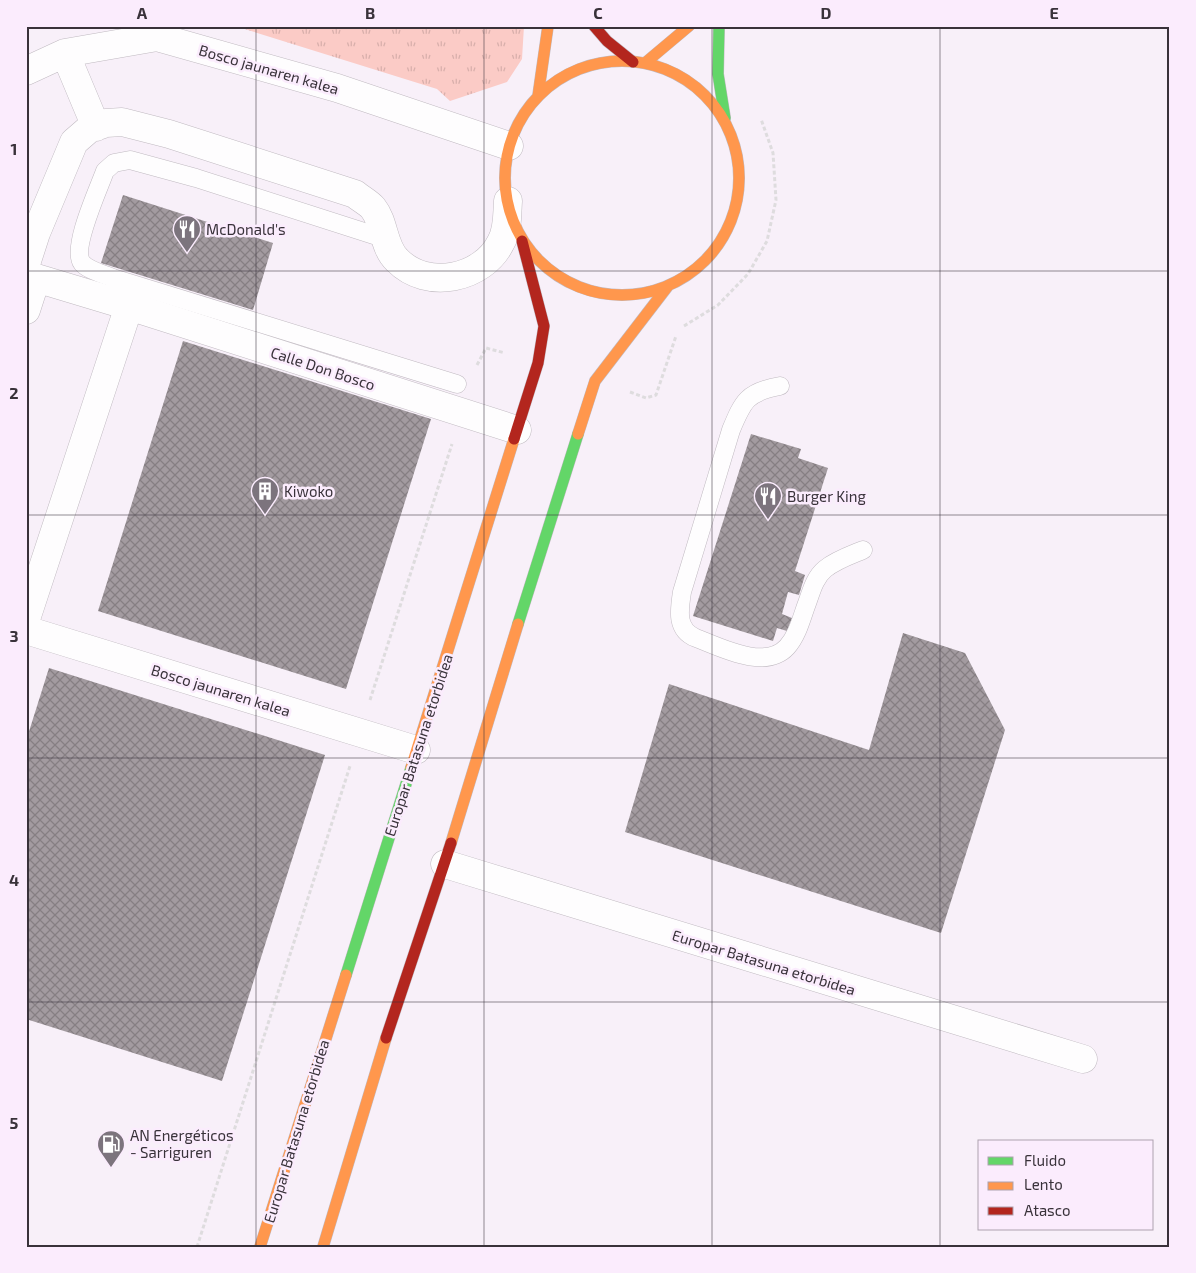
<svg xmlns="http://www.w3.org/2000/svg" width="1196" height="1273" font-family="'Exo 2',sans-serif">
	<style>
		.grass { fill: url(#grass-tufts) }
		.building { fill: url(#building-cross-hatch) }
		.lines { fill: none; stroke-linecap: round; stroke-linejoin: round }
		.lane-casing { stroke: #c0bac1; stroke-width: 19 }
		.street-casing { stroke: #c0bac1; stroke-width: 29 }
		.fast-casing { stroke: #c0bac1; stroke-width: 12 }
		.slow-casing { stroke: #c0bac1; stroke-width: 12 }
		.jam-casing { stroke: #c0bac1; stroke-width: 12 }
		.path { stroke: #dedcde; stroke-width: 3; stroke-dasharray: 4 2.5; stroke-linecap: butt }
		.lane { stroke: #fefdfe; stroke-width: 18 }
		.street { stroke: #fefdfe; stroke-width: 28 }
		.fast { stroke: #63d668; stroke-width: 11 }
		.slow { stroke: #ff974d; stroke-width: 11 }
		.jam { stroke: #b3261e; stroke-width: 11 }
		.grid { fill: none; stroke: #39323a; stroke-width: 1; stroke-opacity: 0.55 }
		.labels { text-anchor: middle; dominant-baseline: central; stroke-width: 5; stroke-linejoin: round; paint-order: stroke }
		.street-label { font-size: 15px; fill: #39323a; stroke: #fbecfd }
		.poi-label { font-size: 15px; fill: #39323a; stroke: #fbecfd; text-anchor: start }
		.neatline { fill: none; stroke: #39323a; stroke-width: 2 }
		.grid-label { font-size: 16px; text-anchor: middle; font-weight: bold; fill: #39323a }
	</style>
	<defs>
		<pattern id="grass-tufts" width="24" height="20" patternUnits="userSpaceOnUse" patternTransform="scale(1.25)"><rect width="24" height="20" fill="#fbcbc6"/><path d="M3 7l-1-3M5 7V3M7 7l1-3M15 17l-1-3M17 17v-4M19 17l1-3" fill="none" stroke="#d8afab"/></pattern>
		<pattern id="building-cross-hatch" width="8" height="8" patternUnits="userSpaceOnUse" patternTransform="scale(1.25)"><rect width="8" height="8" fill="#a39ba0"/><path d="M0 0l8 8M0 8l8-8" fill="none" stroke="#867f83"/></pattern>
	</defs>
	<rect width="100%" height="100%" fill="#f8f0f9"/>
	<path class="grass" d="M 235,26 L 524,26 L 522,59 L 507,82 L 450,101 L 437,89 Z"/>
	<path class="building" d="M 123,195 L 273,243 L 253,310 L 101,263 Z
		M 183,341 L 431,419 L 346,689 L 98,611 Z
		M 751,434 L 801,449 L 798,458 L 828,468 L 795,571 L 805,575 L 799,595 L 788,592 L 782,614 L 792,618 L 787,631 L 777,628 L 773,641 L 693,616 Z
		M 903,633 L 965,653 L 1005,730 L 941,933 L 625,832 L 669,684 L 869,750 Z
		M 49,668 L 325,755 L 222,1081 L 26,1019 L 26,741 Z"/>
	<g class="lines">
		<g class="lane-casing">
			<path id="lane" d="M 386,239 L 196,178 L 130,160 L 114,163 L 105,171 C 99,188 71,248 82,263 C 89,271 104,274 113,278 L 457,384
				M 780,386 C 747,392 743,401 731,430 L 682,592 C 679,611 676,630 696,638 C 720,647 765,671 787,647 C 797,636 801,620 806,606 C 811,593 814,578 825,569 C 836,560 851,555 863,550"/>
		</g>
		<g class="street-casing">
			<path id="street" d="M 65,53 L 96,127
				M 26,71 L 65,53 L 157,37 L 337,88 L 509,146
				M 26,264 L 36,233 L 74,142 L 89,129 L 106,123 L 122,122 L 169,134 L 355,194 C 361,199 369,203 373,208 C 385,223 383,247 397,260 C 427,291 483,279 501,242 C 508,230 507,215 508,201
				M 26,275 L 129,306 L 517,430
				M 26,310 L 36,279
				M 26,619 L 129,306
				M 26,630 L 416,750
				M 445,864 L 1083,1059"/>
		</g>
		<g class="fast-casing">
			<path id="fast" d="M 719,26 L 718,74 L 725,118
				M 518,624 L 578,434
				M 346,975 L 411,768"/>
		</g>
		<g class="slow-casing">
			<path id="slow" d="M505 178a117 117 0 1 1 234 0a117 117 0 1 1-234 0Z
				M 645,63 L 689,26
				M 538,96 L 548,26
				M 578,434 L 595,381 L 668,286
				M 411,768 L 514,439
				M 451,843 L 518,624
				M 260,1247 L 346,975
				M 323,1247 L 386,1038"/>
		</g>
		<g class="jam-casing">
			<path id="jam" d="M 594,26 L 607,41 L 633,62
				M 514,439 L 538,363 L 544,326 L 522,241
				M 386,1038 L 451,843"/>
		</g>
		<path class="path" d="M 684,326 L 718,305 L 748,274 L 767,241 L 776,200 L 773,153 L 761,119
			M 477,365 L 486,348 L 505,353
			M 630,392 L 646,398 L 656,395 L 676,336
			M 370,700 L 452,444
			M 197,1247 L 350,766"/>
		<use href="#lane" class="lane"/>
		<use href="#street" class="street"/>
		<use href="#fast" class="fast"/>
		<use href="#slow" class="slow"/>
		<use href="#jam" class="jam"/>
	</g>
	<path class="grid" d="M 256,26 L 256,1247M 484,26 L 484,1247M 712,26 L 712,1247M 940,26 L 940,1247M 26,271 L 1170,271M 26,515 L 1170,515M 26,758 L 1170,758M 26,1002 L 1170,1002"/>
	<defs>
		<g id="restaurant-pin" transform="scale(1.4375)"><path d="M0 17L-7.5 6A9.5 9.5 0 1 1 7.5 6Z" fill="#7c747d" stroke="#fbecfd"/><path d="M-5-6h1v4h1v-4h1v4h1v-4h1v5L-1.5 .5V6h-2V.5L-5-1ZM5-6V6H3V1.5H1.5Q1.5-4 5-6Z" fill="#fff"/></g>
		<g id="building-pin" transform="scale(1.4375)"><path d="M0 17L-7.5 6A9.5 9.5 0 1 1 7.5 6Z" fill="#7c747d" stroke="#fbecfd"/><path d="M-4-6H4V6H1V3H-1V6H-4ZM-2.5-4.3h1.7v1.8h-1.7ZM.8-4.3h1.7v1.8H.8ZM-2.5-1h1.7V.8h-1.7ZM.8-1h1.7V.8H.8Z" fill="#fff"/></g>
		<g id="fuel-pin" transform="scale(1.4375)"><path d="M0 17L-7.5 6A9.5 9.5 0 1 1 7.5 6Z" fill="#7c747d" stroke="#fbecfd"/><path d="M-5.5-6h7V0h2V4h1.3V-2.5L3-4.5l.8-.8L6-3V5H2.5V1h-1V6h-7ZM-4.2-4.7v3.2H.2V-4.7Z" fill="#fff"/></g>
	</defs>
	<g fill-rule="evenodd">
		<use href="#restaurant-pin" x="187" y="229"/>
		<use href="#building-pin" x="265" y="491"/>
		<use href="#restaurant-pin" x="768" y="496"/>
		<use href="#fuel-pin" x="111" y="1144"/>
	</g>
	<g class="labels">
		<g class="street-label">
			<text transform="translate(269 69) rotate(16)">Bosco jaunaren kalea</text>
			<text transform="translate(323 368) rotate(18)">Calle Don Bosco</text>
			<text transform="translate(221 690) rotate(17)">Bosco jaunaren kalea</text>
			<text transform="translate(418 745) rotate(-72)">Europar Batasuna etorbidea</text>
			<text transform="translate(764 962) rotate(17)">Europar Batasuna etorbidea</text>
			<text transform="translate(296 1131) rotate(-73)">Europar Batasuna etorbidea</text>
		</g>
		<g class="poi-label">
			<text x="206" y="229">McDonald's</text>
			<text x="284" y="491">Kiwoko</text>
			<text x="787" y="496">Burger King</text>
			<text x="130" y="1135">AN Energéticos<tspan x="130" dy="17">- Sarriguren</tspan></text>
		</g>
	</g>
	<rect width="1196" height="1273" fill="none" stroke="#fbecfd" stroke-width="55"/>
	<rect x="978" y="1140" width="175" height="90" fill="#fbecfd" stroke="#ada2af"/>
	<rect x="988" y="1157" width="25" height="8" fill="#63d668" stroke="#ada2af"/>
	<text x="1024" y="1166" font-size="15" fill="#39323a">Fluido</text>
	<rect x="988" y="1182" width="25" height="8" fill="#ff974d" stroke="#ada2af"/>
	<text x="1024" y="1190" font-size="15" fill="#39323a">Lento</text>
	<rect x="988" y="1207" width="25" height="8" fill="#b3261e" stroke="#ada2af"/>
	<text x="1024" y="1216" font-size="15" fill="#39323a">Atasco</text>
	<rect x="28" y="28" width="1140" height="1218" class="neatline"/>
	<g class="grid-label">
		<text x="142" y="19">A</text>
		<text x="370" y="19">B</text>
		<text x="598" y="19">C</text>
		<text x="826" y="19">D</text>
		<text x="1054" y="19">E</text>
		<text x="14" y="155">1</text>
		<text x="14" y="399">2</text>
		<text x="14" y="642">3</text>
		<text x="14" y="886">4</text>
		<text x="14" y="1129">5</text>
	</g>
</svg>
